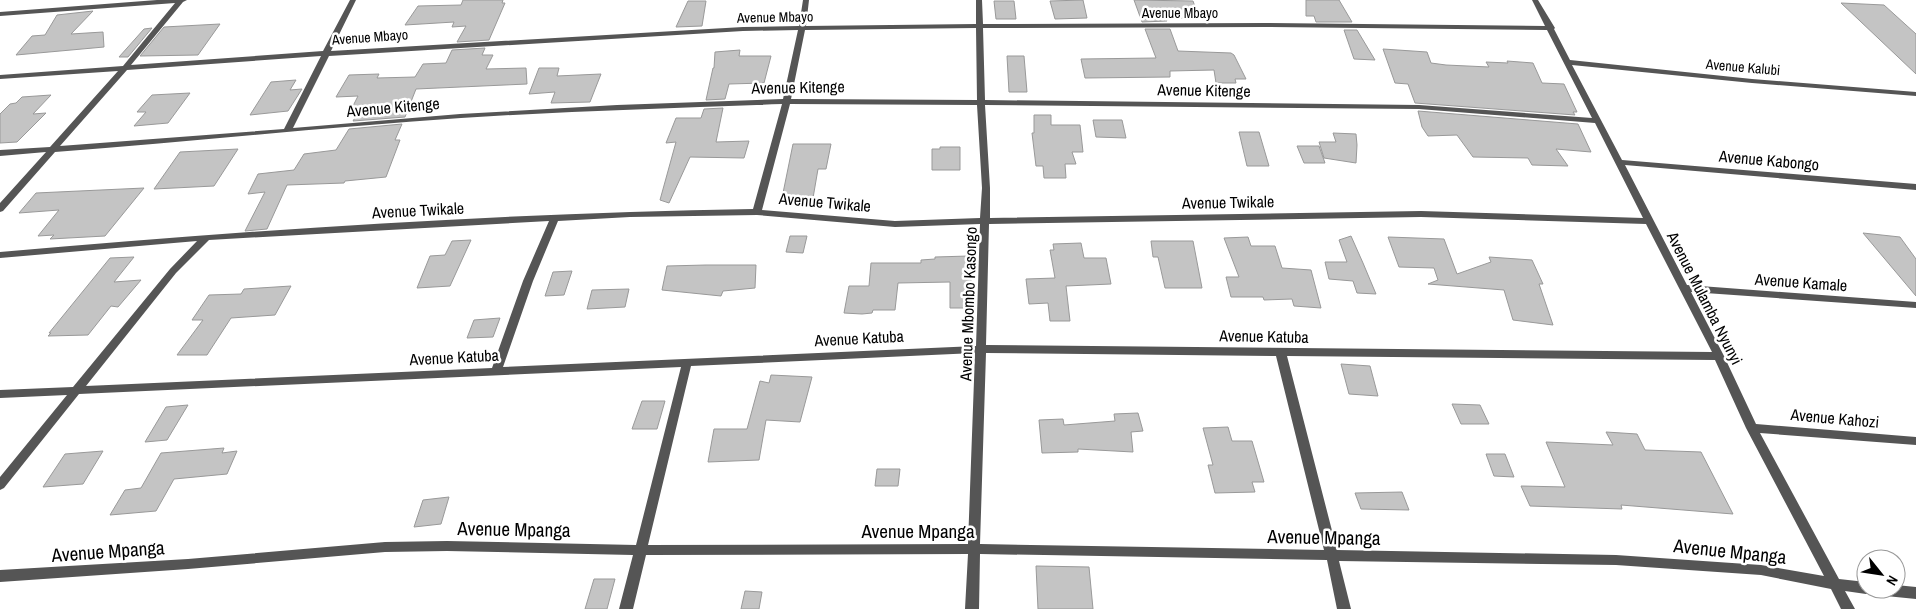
<svg xmlns="http://www.w3.org/2000/svg" width="1916" height="609" font-family="'Archivo Narrow',sans-serif">
	<style>
		.building { fill: #c4c4c4; stroke: #999 }
		.lines { fill: none; stroke-linecap: round; stroke-linejoin: round }
		.minor { fill: #555; fill-rule: evenodd }
		.labels { text-anchor: middle; dominant-baseline: central; stroke-width: 5; stroke-linejoin: round; paint-order: stroke }
		.far-street-label { font-size: 14px; fill: #000; stroke: #fff }
		.street-label { font-size: 16px; fill: #000; stroke: #fff }
		.near-street-label { font-size: 19px; fill: #000; stroke: #fff }
	</style>
	<rect width="100%" height="100%" fill="#fff"/>
	<path class="building" d="M 463,0 L 503,0 L 502,3 L 505,3 L 489,40 L 457,42 L 466,26 L 452,27 L 454,22 L 405,25 L 418,6 L 461,5 Z
		M 1083,0 L 1087,18 L 1055,19 L 1050,1 Z
		M 1134,0 L 1193,1 L 1199,18 L 1165,18 L 1167,21 L 1142,22 Z
		M 1306,0 L 1339,0 L 1352,22 L 1316,22 L 1314,16 L 1306,16 Z
		M 688,1 L 706,1 L 702,26 L 676,27 Z
		M 994,1 L 1014,1 L 1016,19 L 996,19 Z
		M 1841,3 L 1884,5 L 1916,34 L 1916,74 Z
		M 93,11 L 71,34 L 103,32 L 104,47 L 16,55 L 32,36 L 45,35 L 57,15 Z
		M 220,24 L 198,55 L 140,56 L 164,27 Z
		M 152,28 L 128,57 L 119,57 L 144,29 Z
		M 1145,29 L 1170,29 L 1178,51 L 1231,53 L 1234,55 L 1246,79 L 1235,79 L 1236,83 L 1216,83 L 1214,70 L 1170,71 L 1170,77 L 1085,78 L 1081,59 L 1156,58 Z
		M 1344,30 L 1357,30 L 1375,60 L 1354,59 Z
		M 485,48 L 482,55 L 493,55 L 486,69 L 526,68 L 527,84 L 416,89 L 405,117 L 353,121 L 359,111 L 350,112 L 358,96 L 336,97 L 349,75 L 379,74 L 377,78 L 415,77 L 423,64 L 446,63 L 452,50 Z
		M 1383,49 L 1427,52 L 1431,63 L 1446,65 L 1489,67 L 1486,62 L 1508,63 L 1507,61 L 1533,63 L 1542,83 L 1564,84 L 1577,112 L 1573,112 L 1575,115 L 1415,103 L 1408,84 L 1395,83 Z
		M 740,50 L 739,56 L 771,56 L 764,83 L 729,84 L 725,99 L 706,100 L 713,68 L 714,68 L 715,52 Z
		M 1007,56 L 1024,56 L 1027,92 L 1009,92 Z
		M 539,68 L 559,68 L 557,76 L 601,74 L 590,102 L 551,103 L 555,92 L 529,94 Z
		M 296,80 L 290,90 L 302,89 L 288,111 L 250,115 L 271,82 Z
		M 190,93 L 168,123 L 134,126 L 146,112 L 137,112 L 152,95 Z
		M 51,95 L 33,114 L 46,113 L 17,142 L 0,143 L 0,114 L 10,104 L 16,103 L 22,97 Z
		M 723,108 L 716,142 L 749,141 L 744,158 L 690,157 L 669,203 L 660,200 L 676,142 L 666,143 L 676,118 L 701,118 L 704,109 Z
		M 1418,111 L 1578,124 L 1591,152 L 1556,149 L 1568,166 L 1532,165 L 1528,158 L 1473,157 L 1457,135 L 1428,136 L 1422,127 Z
		M 1034,115 L 1051,115 L 1051,125 L 1080,125 L 1083,152 L 1072,152 L 1076,164 L 1065,164 L 1066,178 L 1044,178 L 1043,166 L 1036,166 L 1032,133 L 1034,133 Z
		M 1093,120 L 1122,120 L 1126,138 L 1096,137 Z
		M 402,124 L 395,140 L 400,140 L 386,177 L 345,181 L 344,183 L 287,185 L 267,229 L 245,231 L 265,192 L 248,194 L 258,174 L 294,170 L 304,154 L 336,150 L 349,129 Z
		M 1239,132 L 1259,132 L 1269,166 L 1247,166 Z
		M 1333,133 L 1356,134 L 1357,145 L 1356,163 L 1324,158 L 1319,142 L 1336,142 Z
		M 793,144 L 831,144 L 826,169 L 818,169 L 813,198 L 782,198 Z
		M 1297,146 L 1319,146 L 1325,163 L 1304,163 Z
		M 940,147 L 960,147 L 960,170 L 932,170 L 932,149 L 940,149 Z
		M 238,149 L 214,186 L 154,189 L 180,152 Z
		M 144,188 L 105,236 L 50,239 L 54,235 L 38,236 L 59,210 L 19,213 L 36,193 Z
		M 1863,233 L 1900,237 L 1916,259 L 1916,296 Z
		M 790,236 L 807,236 L 803,253 L 786,252 Z
		M 1351,236 L 1363,263 L 1376,294 L 1357,293 L 1353,281 L 1329,279 L 1325,262 L 1347,262 L 1339,240 Z
		M 1248,237 L 1251,246 L 1275,246 L 1282,268 L 1311,270 L 1321,308 L 1294,306 L 1292,299 L 1264,300 L 1263,297 L 1231,297 L 1226,277 L 1239,277 L 1224,238 Z
		M 1388,237 L 1444,239 L 1457,274 L 1491,262 L 1489,257 L 1532,260 L 1543,284 L 1539,284 L 1553,325 L 1513,320 L 1504,290 L 1428,284 L 1438,280 L 1434,268 L 1399,267 Z
		M 471,240 L 450,286 L 417,288 L 430,256 L 445,255 L 452,241 Z
		M 1151,241 L 1193,241 L 1202,288 L 1165,288 L 1158,257 L 1153,257 Z
		M 1081,243 L 1084,258 L 1106,258 L 1111,284 L 1066,286 L 1070,321 L 1050,321 L 1048,303 L 1029,304 L 1026,279 L 1055,278 L 1050,250 L 1054,250 L 1053,244 Z
		M 969,256 L 973,308 L 950,308 L 950,282 L 898,283 L 895,310 L 873,310 L 872,313 L 862,314 L 844,313 L 849,286 L 869,286 L 871,263 L 921,263 L 921,260 L 935,259 L 935,257 Z
		M 134,257 L 114,282 L 141,280 L 118,307 L 111,306 L 88,335 L 48,336 L 51,333 L 49,333 L 110,258 Z
		M 706,265 L 756,265 L 755,288 L 723,291 L 721,296 L 662,290 L 667,266 Z
		M 572,271 L 564,295 L 545,296 L 553,272 Z
		M 291,286 L 275,315 L 231,318 L 207,355 L 177,355 L 203,320 L 192,320 L 209,295 L 241,294 L 244,289 Z
		M 629,289 L 625,307 L 587,309 L 592,290 Z
		M 500,318 L 493,337 L 467,338 L 474,320 Z
		M 1341,364 L 1370,366 L 1378,396 L 1349,394 Z
		M 771,375 L 812,377 L 800,422 L 766,420 L 759,460 L 708,462 L 714,429 L 747,429 L 760,381 L 769,383 Z
		M 642,401 L 665,401 L 657,429 L 632,429 Z
		M 1452,404 L 1480,405 L 1489,424 L 1461,424 Z
		M 188,405 L 167,440 L 145,442 L 166,407 Z
		M 1138,413 L 1143,431 L 1131,432 L 1133,452 L 1078,449 L 1078,452 L 1042,453 L 1039,420 L 1063,419 L 1064,425 L 1115,421 L 1114,414 Z
		M 1228,427 L 1232,441 L 1252,441 L 1264,482 L 1252,482 L 1255,492 L 1215,493 L 1208,465 L 1213,465 L 1203,428 Z
		M 1606,432 L 1637,434 L 1645,450 L 1701,452 L 1733,514 L 1621,505 L 1622,509 L 1530,506 L 1521,486 L 1565,487 L 1546,442 L 1613,445 Z
		M 224,448 L 222,453 L 237,451 L 227,474 L 174,479 L 156,511 L 110,515 L 125,490 L 141,488 L 161,453 Z
		M 103,451 L 83,484 L 43,487 L 65,454 Z
		M 1486,454 L 1505,454 L 1514,477 L 1494,476 Z
		M 877,469 L 900,469 L 898,486 L 875,486 Z
		M 1402,492 L 1409,510 L 1361,509 L 1355,493 Z
		M 449,497 L 441,524 L 414,527 L 423,500 Z
		M 1036,566 L 1089,567 L 1093,609 L 1038,609 Z
		M 594,579 L 615,579 L 607,609 L 585,609 Z
		M 745,591 L 762,592 L 759,609 L 741,609 Z"/>
	<g class="lines">
		<path class="minor" d="M 157,0 L 187,0 L 183,2 L 131,65 L 323,51 L 350,0 L 356,0 L 331,51 L 743,27 L 799,26 L 803,0 L 809,0 L 806,26 L 976,24 L 976,0 L 982,0 L 983,24 L 1263,23 L 1545,26 L 1532,0 L 1538,0 L 1555,28 L 1554,29 L 1570,60 L 1752,79 L 1916,92 L 1916,96 L 1752,83 L 1572,65 L 1622,160 L 1916,184 L 1916,190 L 1625,165 L 1687,285 L 1916,302 L 1916,308 L 1691,292 L 1724,356 L 1756,424 L 1916,437 L 1916,445 L 1760,433 L 1839,579 L 1866,582 L 1866,589 L 1896,589 L 1896,585 L 1916,587 L 1916,599 L 1876,595 L 1871,592 L 1866,594 L 1845,591 L 1855,609 L 1841,609 L 1831,589 L 1761,575 L 1616,565 L 1339,561 L 1351,609 L 1337,609 L 1327,560 L 980,554 L 979,609 L 965,609 L 968,554 L 646,555 L 633,609 L 619,609 L 633,555 L 447,551 L 385,552 L 188,569 L 0,582 L 0,570 L 188,559 L 385,542 L 447,541 L 636,545 L 681,367 L 79,394 L 4,488 L 0,490 L 0,477 L 67,395 L 0,398 L 0,390 L 73,387 L 170,269 L 197,241 L 0,258 L 0,252 C 250,230 502,213 753,209 L 782,104 C 675,108 568,111 461,118 C 326,127 191,142 55,152 L 3,211 L 0,212 L 0,203 L 46,152 L 0,156 L 0,150 L 50,147 L 118,71 L 0,79 L 0,75 L 123,66 L 175,3 L 0,16 L 0,12 ZM 1263,27 L 1547,30 L 1592,118 L 1419,105 L 985,100 L 983,28 ZM 976,28 L 977,100 L 791,99 L 805,30 ZM 798,30 L 783,99 L 617,105 L 460,114 L 293,128 L 329,56 L 743,31 ZM 321,56 L 284,129 L 60,146 L 127,70 ZM 790,104 L 977,105 L 982,188 L 980,218 L 895,221 L 762,210 ZM 985,105 L 1419,109 L 1595,123 L 1643,218 L 1421,211 L 990,218 L 990,188 ZM 757,215 L 895,227 L 980,224 L 976,346 L 503,367 L 533,281 L 558,221 L 630,217 ZM 1421,217 L 1646,224 L 1712,352 L 986,345 L 989,224 ZM 549,221 L 523,281 L 492,368 L 86,386 L 176,273 L 209,240 ZM 975,353 L 968,544 L 648,545 L 691,366 ZM 986,353 L 1276,356 L 1324,550 L 980,544 ZM 1287,356 L 1715,360 L 1746,428 L 1824,576 L 1761,565 L 1616,555 L 1337,550 Z"/>
	</g>
	<g class="labels">
		<g class="far-street-label">
			<text x="1180" y="13">Avenue Mbayo</text>
			<text transform="translate(775 17) rotate(-1)">Avenue Mbayo</text>
			<text transform="translate(370 37) rotate(-4)">Avenue Mbayo</text>
			<text transform="translate(1743 67) rotate(5)">Avenue Kalubi</text>
		</g>
		<g class="street-label">
			<text transform="translate(798 87) rotate(-1)">Avenue Kitenge</text>
			<text transform="translate(1204 90) rotate(1)">Avenue Kitenge</text>
			<text transform="translate(393 107) rotate(-5)">Avenue Kitenge</text>
			<text transform="translate(1769 160) rotate(5)">Avenue Kabongo</text>
			<text transform="translate(825 202) rotate(5)">Avenue Twikale</text>
			<text transform="translate(1228 202) rotate(-1)">Avenue Twikale</text>
			<text transform="translate(418 210) rotate(-3)">Avenue Twikale</text>
			<text transform="translate(1801 282) rotate(4)">Avenue Kamale</text>
			<text transform="translate(1705 298) rotate(63)">Avenue Mulamba Nyunyi</text>
			<text transform="translate(968 304) rotate(-88)">Avenue Mbombo Kasongo</text>
			<text transform="translate(1264 336) rotate(1)">Avenue Katuba</text>
			<text transform="translate(859 338) rotate(-3)">Avenue Katuba</text>
			<text transform="translate(454 357) rotate(-3)">Avenue Katuba</text>
			<text transform="translate(1835 418) rotate(5)">Avenue Kahozi</text>
		</g>
		<g class="near-street-label">
			<text transform="translate(514 529) rotate(1)">Avenue Mpanga</text>
			<text x="918" y="531">Avenue Mpanga</text>
			<text transform="translate(1324 537) rotate(1)">Avenue Mpanga</text>
			<text transform="translate(108 551) rotate(-4)">Avenue Mpanga</text>
			<text transform="translate(1730 551) rotate(6)">Avenue Mpanga</text>
		</g>
	</g>
	<g transform="translate(1881 574) rotate(120)"><circle r="24" fill="#ffffff" stroke="#999999"/>
	<path d="M0-4L9 19L0 12L-9 19Z" fill="#000000"/>
	<text y="-8" font-size="14" font-weight="bold" text-anchor="middle" fill="#000000">N</text>
	</g>
</svg>
